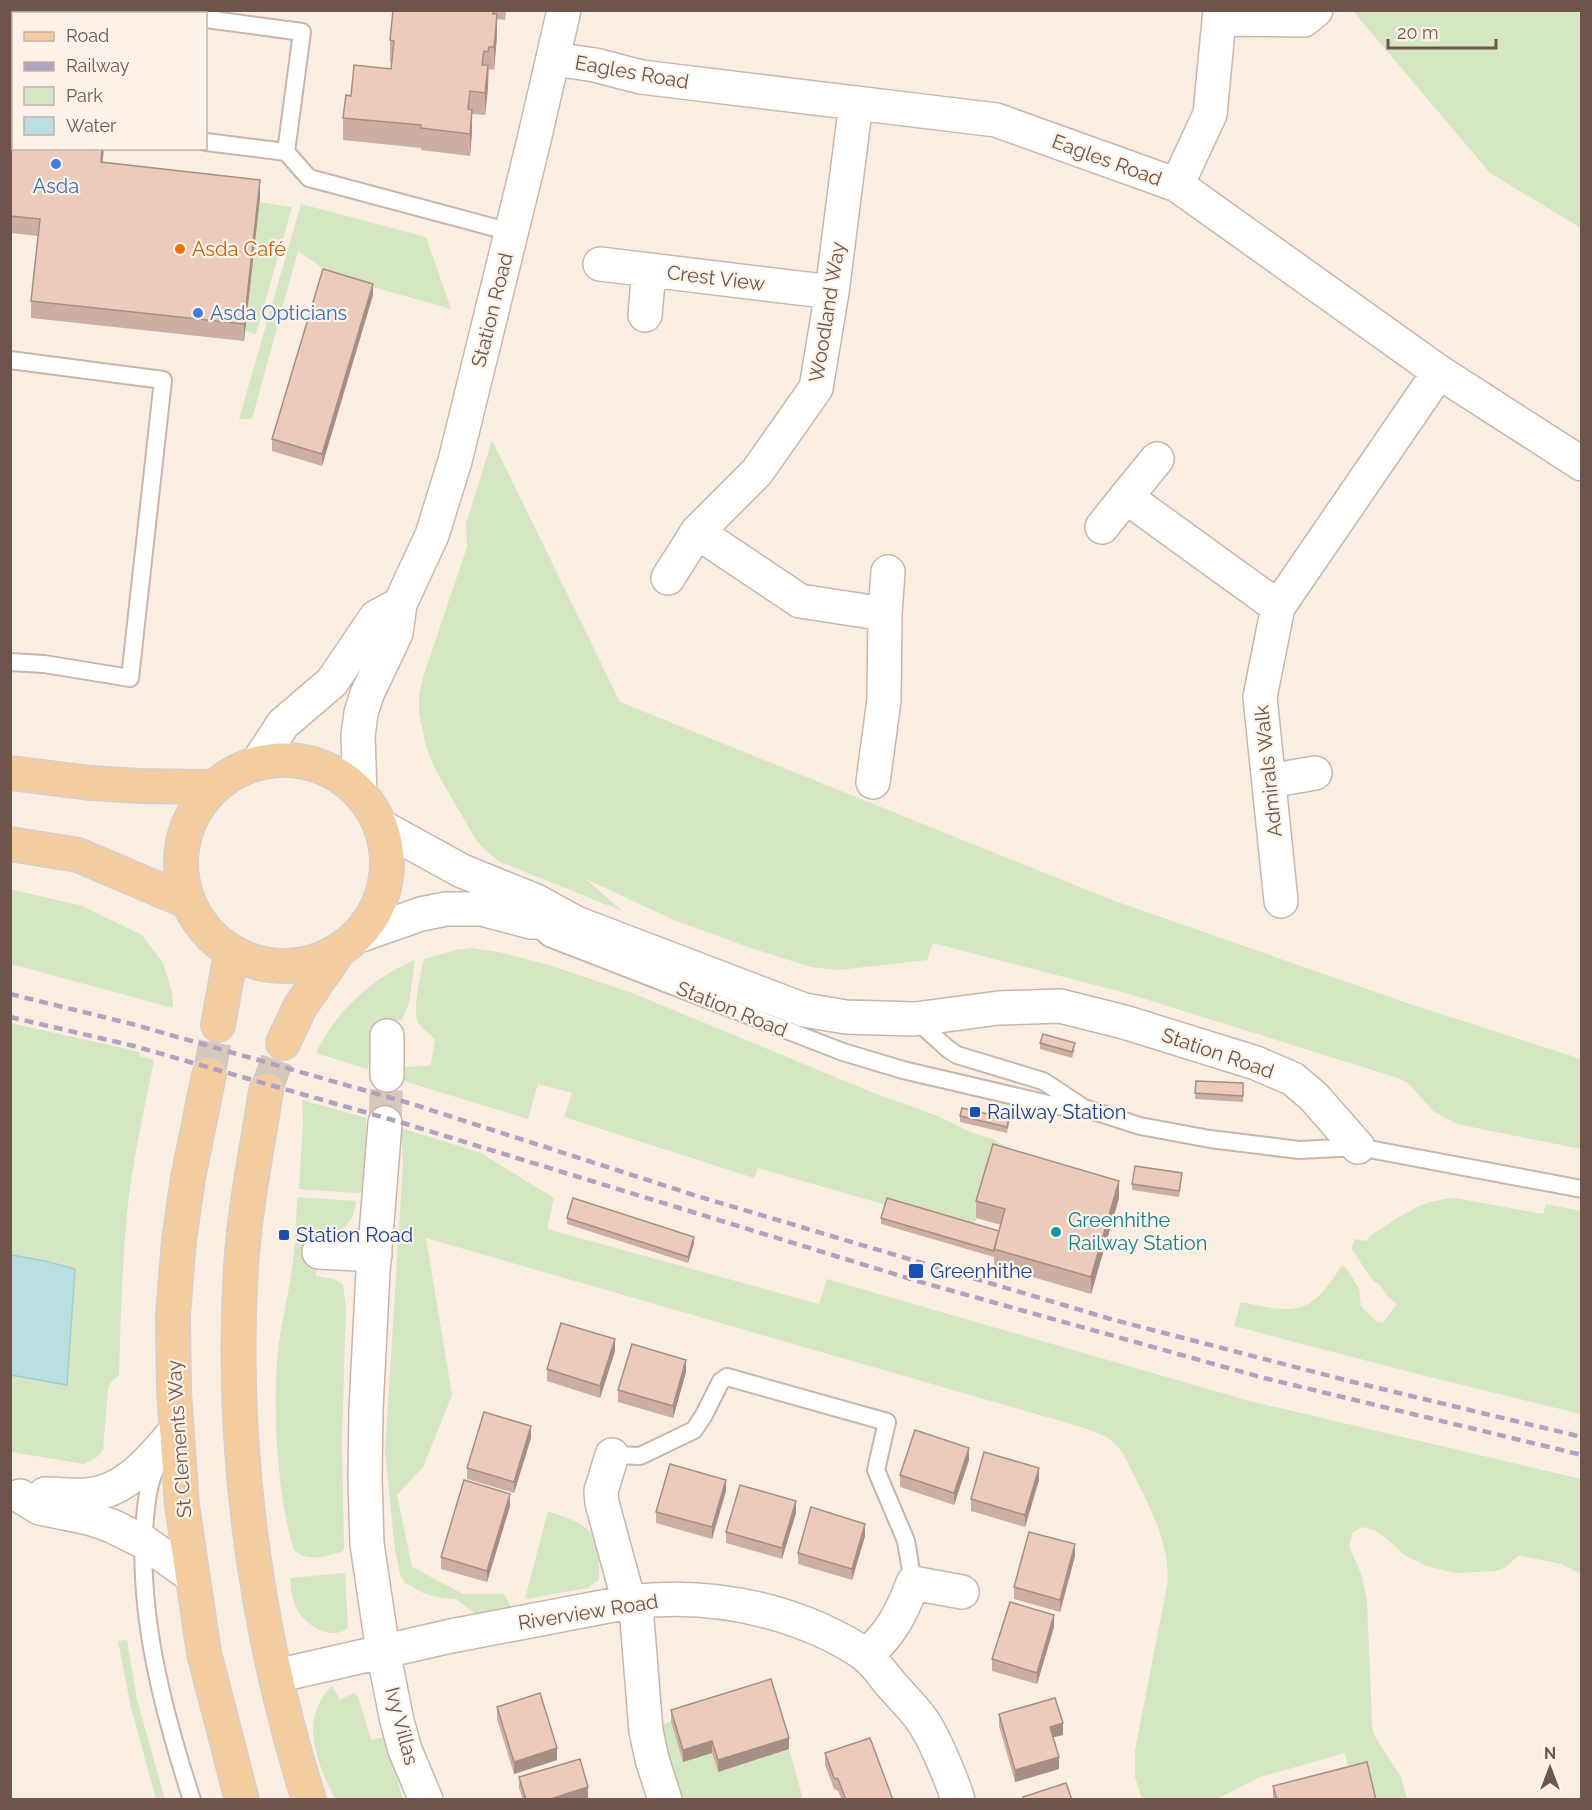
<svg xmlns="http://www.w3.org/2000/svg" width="1592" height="1810" font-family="Raleway,sans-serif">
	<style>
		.green { fill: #d4e6c2 }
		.water { fill: #b9dfe1; stroke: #a0cfd2; stroke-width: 1.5 }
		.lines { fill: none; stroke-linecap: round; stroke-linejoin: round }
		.street-tunnel { stroke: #d7c8bc; stroke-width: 33; stroke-dasharray: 33 16; stroke-linecap: butt }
		.primary-tunnel { stroke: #d7c8bc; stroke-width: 33; stroke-dasharray: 33 16; stroke-linecap: butt }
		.lane-casing { stroke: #c9b5aa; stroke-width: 20 }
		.street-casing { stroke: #c9b5aa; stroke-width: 36 }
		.secondary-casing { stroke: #ceb7aa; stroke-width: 36 }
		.primary-casing { stroke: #d7cfcd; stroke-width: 36 }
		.lane { stroke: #fff; stroke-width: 16 }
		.street { stroke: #fff; stroke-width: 33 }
		.secondary { stroke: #fff; stroke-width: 33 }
		.primary { stroke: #f3cca0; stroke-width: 33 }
		.rail { stroke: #b0a2c1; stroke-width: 4.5; stroke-dasharray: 9 6; stroke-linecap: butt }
		.wall { fill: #ccafa2 }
		.shaded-wall { fill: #a68e84 }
		.building { fill: #edcbbc; stroke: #a68e84; stroke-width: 1.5 }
		.shop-dot { fill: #3f7fe0; stroke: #fdf3e8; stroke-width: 2 }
		.food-dot { fill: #e8710a; stroke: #fdf3e8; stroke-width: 2 }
		.transit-dot { fill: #1a4fb4; stroke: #fdf3e8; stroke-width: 2 }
		.culture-dot { fill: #0f9aa8; stroke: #fdf3e8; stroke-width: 2 }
		.labels { text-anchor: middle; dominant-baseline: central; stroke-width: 4.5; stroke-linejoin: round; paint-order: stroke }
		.street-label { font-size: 20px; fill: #6f544b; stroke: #fdf3e8 }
		.shop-label { font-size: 20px; fill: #366cbe; stroke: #fdf3e8 }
		.food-label { font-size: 20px; fill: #c56008; stroke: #fdf3e8; text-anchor: start }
		.transit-label { font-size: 20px; fill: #164399; stroke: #fdf3e8; text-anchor: start }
		.culture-label { font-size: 20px; fill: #0d838f; stroke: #fdf3e8; text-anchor: start }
	</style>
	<rect width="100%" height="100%" fill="#faeee2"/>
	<path class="green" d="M 1572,10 L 1582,15 L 1581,228 L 1490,173 L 1353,11 Z
		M 259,202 L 292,207 L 256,334 L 245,331 Z
		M 301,204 L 426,237 L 451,309 L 334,276 L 298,251 L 252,419 L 239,419 Z
		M 492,440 L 620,702 L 1112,900 L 1410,1004 L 1581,1059 L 1581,1149 L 1457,1124 L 1433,1111 L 1408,1083 L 1398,1078 L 1126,993 L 933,943 L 927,960 L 838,970 L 811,967 L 748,947 L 674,920 L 586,879 L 622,911 L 498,861 L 485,850 L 476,840 L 436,771 L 426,746 L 419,714 L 419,695 L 423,677 L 467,547 L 466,524 Z
		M 10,889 L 82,906 L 142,935 L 163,963 L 172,992 L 173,1008 L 11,964 Z
		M 471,948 L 499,952 L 552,966 L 632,993 L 879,1095 L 938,1116 L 973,1133 L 993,1139 L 1021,1156 L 993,1161 L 973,1230 L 758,1168 L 754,1178 L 564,1117 L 572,1093 L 538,1084 L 528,1119 L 397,1079 L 403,1067 L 428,1066 L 431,1064 L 435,1040 C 430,1033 422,1029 418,1022 C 412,1012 421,971 424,959 L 456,950 Z
		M 415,960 L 409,1003 L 402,1020 L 379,1023 L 372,1032 L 368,1069 L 316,1053 C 334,1013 374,977 415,960 Z
		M 10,1023 L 140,1052 L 139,1056 L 154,1060 C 145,1105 135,1150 129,1196 C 122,1255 121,1315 119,1375 L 111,1382 L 108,1389 L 103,1449 L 97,1457 L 84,1464 L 11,1452 Z
		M 302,1100 L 366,1118 L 367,1177 L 363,1192 L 356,1193 L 299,1189 L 303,1123 Z
		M 401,1128 L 481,1153 L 554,1198 L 547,1229 L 819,1304 L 827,1279 L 1246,1400 L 1581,1479 L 1581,1574 L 1561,1564 L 1523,1556 L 1518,1556 L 1506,1567 L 1496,1571 L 1456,1573 L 1429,1567 L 1404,1555 L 1385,1537 L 1376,1531 L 1363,1527 L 1353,1532 L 1349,1546 L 1362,1576 L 1367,1602 L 1372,1724 L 1374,1735 L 1401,1777 L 1407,1799 L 1372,1799 L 1352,1783 L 1345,1753 L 1260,1777 L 1217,1799 L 1142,1799 L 1135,1777 L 1135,1750 L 1167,1586 C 1171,1546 1152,1512 1135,1477 C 1129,1467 1125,1454 1116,1445 C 1105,1433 1086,1429 1071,1424 L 426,1238 L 452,1395 L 423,1467 L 397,1495 L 412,1567 L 463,1594 L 504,1594 L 514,1612 L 482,1619 L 456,1599 L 442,1598 L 425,1594 L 405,1583 L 400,1574 L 395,1550 L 385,1452 L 403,1163 Z
		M 297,1197 L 356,1201 C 355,1215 348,1230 333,1232 L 333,1239 L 319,1238 L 316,1276 L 334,1279 L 343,1285 L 346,1306 L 342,1441 L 344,1549 L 342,1552 C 327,1556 307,1563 294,1550 C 276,1492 272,1402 279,1342 C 283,1315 290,1288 293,1261 C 296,1240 296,1218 297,1197 Z
		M 1455,1198 L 1543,1214 L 1546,1204 L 1581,1211 L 1581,1414 L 1429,1377 L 1234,1326 L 1241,1302 C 1297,1314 1310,1316 1342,1265 L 1348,1270 L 1359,1289 L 1361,1306 L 1377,1322 L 1383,1323 L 1397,1304 L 1388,1297 L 1380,1285 L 1373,1281 L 1351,1248 L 1355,1239 L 1366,1241 L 1371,1235 C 1400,1218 1418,1200 1455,1198 Z
		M 548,1511 C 558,1515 579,1521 587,1529 C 600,1540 599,1563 599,1579 L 588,1588 L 525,1599 Z
		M 345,1573 L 348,1627 C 334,1642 306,1626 298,1611 C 292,1601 291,1589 290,1578 Z
		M 127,1640 L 137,1700 L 165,1799 L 156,1799 L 131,1708 L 118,1641 Z
		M 332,1686 L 340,1700 L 353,1693 L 358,1696 L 371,1740 L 384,1737 L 403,1799 L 335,1799 C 317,1763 298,1719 332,1686 Z
		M 671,1722 L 683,1762 L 712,1753 L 718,1772 L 789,1749 L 803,1799 L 679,1799 L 656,1725 Z"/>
	<path class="water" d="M 11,1255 L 45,1261 L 75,1269 L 67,1385 L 11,1375 Z"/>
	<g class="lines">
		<path class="street-tunnel" d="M 385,1123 L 387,1075"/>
		<path class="primary-tunnel" d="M 209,1075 L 218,1025
			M 266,1091 L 283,1043"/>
		<g class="lane-casing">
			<path id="lane" d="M 206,19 L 302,32 L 286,152
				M 206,142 L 286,152 L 309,178 L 511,232
				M 10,360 L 163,380 L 130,678 L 44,664 L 10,662
				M 535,926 L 549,938 L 843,1052 L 903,1070 L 1057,1106 L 1081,1107 L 1140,1126 L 1210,1139 L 1299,1150 L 1358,1147 L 1582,1189
				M 916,1020 L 948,1049 L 957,1055 L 1043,1081 L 1081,1106
				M 612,1455 L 640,1456 L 694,1430 L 704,1415 L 721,1381 L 727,1377 L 887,1422 L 876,1470 L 906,1541 L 913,1583
				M 158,1463 C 147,1484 146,1507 144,1530 C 139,1620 164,1714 192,1800"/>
		</g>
		<g class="street-casing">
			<path id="street" d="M 1221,19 L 1304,20 L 1316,10
				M 553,59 L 595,65 L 641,77 L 996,120 L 1177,185 L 1439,372 L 1582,464
				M 856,103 L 832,292 L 816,388 L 757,472 L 697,532 L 800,601 L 885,614 L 884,700 L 873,782
				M 1177,185 L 1210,114 L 1220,10
				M 600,264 L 832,292
				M 645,315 L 649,270
				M 1157,459 L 1126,497 L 1278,607
				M 1102,527 L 1126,497
				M 668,578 L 697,532
				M 885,614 L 888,572
				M 1269,781 L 1315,773
				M 382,827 L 462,871 L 536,901 L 576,923 L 804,1010 L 846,1017 L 915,1019 L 999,1008 L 1060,1006 L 1124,1022 L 1256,1063 L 1293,1079 L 1313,1096 L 1358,1147
				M 1281,901 L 1260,697 L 1278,607 L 1439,372
				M 361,935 L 421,914 L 446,909 L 482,909 L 531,922 L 554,922
				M 387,1075 L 387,1036
				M 385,1123 L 373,1272 L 366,1409 L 365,1479 L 367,1544 L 383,1651 L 397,1721 L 405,1750 L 426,1800
				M 319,1252 L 375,1255
				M 612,1455 L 601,1491 L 602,1503 L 629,1602 L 637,1619 L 646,1731 L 652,1759 L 665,1800
				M 45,1494 C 59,1494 73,1496 87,1495 C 127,1492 151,1458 176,1431
				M 20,1496 L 40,1508 L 89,1518 L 112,1526 L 144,1542 L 192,1576
				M 867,1655 C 892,1632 901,1614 913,1583 L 962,1592
				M 276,1676 L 451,1636 L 629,1602 C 695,1594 759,1603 821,1630 C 836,1637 852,1645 865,1655 C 874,1662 882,1673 889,1682 C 900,1695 913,1707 922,1720 C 934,1737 952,1780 958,1800"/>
		</g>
		<g class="secondary-casing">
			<path id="secondary" d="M 260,759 L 283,724 L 332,682 L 376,617 L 400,604
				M 360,792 L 358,736 L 361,713 L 367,694 L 396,633 L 400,604 L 432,535 L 455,461 L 534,140 L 564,10"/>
		</g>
		<g class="primary-casing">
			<path id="primary" d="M181 863a103 103 0 1 1 206 0a103 103 0 1 1-206 0Z
				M 10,773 L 90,783 L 140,786 L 212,787
				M 10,844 L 78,855 L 186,901
				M 218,1025 L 231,954
				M 283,1043 L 300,1007 L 335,956
				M 209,1075 L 188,1178 L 179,1240 L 173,1315 L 174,1392 L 182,1505 L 204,1653 L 242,1800
				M 266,1091 C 257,1149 245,1207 241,1266 C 230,1445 255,1629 309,1800"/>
		</g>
		<use href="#lane" class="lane"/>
		<use href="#street" class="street"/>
		<use href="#secondary" class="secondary"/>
		<use href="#primary" class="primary"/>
		<path class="rail" d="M 10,994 L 132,1024 L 409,1103 L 697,1196 L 1114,1320 L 1349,1381 L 1582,1437
			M 10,1017 L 134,1046 L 403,1123 L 917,1281 L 1264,1378 L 1582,1455"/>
	</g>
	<path class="wall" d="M 10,10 L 132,10 L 132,14 L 14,14 L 102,163 L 260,197 L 244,341 L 31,318 L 31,301 L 38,236 L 10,233 Z
		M 393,10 L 506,10 L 505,20 L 497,19 L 497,36 L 494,70 L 489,69 L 488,88 L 485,115 L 472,114 L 472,132 L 470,156 L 421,150 L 421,148 L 343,140 L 343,118 L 351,96 L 391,69 L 392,63 L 390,62 L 390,40 Z
		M 373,295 L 322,466 L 272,451 L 272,439 Z
		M 1040,1043 L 1075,1049 L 1072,1058 L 1040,1049 Z
		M 1196,1081 L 1243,1083 L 1243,1102 L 1195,1099 Z
		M 960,1116 L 1009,1124 L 1007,1133 L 960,1122 Z
		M 1182,1179 L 1179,1197 L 1132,1190 L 1132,1184 Z
		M 1119,1198 L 1091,1294 L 994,1266 L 994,1257 L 881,1224 L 881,1218 L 999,1231 L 1001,1225 L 976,1218 L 976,1201 Z
		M 567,1218 L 694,1243 L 688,1263 L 567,1224 Z
		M 615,1351 L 600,1398 L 547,1381 L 547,1369 Z
		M 686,1372 L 673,1418 L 618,1402 L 618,1390 Z
		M 531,1438 L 514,1493 L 467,1479 L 467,1468 Z
		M 969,1460 L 954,1505 L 900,1487 L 900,1475 Z
		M 1039,1480 L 1025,1527 L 971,1511 L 971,1499 Z
		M 726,1491 L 712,1539 L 656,1523 L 656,1512 Z
		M 510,1506 L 487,1582 L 441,1569 L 441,1557 Z
		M 796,1513 L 782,1559 L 726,1543 L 726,1532 Z
		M 865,1536 L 852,1580 L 798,1564 L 798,1553 Z
		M 1075,1556 L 1060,1612 L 1014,1599 L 1014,1587 Z
		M 1054,1627 L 1037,1684 L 992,1671 L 992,1659 Z
		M 497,1707 L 557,1760 L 514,1774 L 497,1719 Z
		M 671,1710 L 789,1749 L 718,1772 L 712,1753 L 683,1762 L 671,1722 Z
		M 999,1714 L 1063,1735 L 1053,1737 L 1059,1769 L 1015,1782 L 999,1726 Z
		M 825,1753 L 893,1800 L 842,1800 L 838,1791 L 834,1789 L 825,1765 Z
		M 519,1777 L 588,1798 L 585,1800 L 523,1800 L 519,1788 Z
		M 1273,1786 L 1376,1800 L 1273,1800 Z"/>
	<path class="shaded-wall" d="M 497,14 L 497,36 L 494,70 L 494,47 Z
		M 488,65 L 488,88 L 485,115 L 485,93 Z
		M 472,110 L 472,132 L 470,156 L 470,134 Z
		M 102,148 L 104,148 L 101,179 L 101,162 Z
		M 260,180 L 260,197 L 244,341 L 244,324 Z
		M 373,284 L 373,295 L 322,466 L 322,454 Z
		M 1119,1181 L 1119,1198 L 1091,1294 L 1091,1277 Z
		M 694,1237 L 694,1243 L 688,1263 L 688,1257 Z
		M 615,1339 L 615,1351 L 600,1398 L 600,1386 Z
		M 686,1360 L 686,1372 L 673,1418 L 673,1406 Z
		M 531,1426 L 531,1438 L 514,1493 L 514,1482 Z
		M 969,1448 L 969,1460 L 954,1505 L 954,1493 Z
		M 1039,1468 L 1039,1480 L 1025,1527 L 1025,1515 Z
		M 726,1480 L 726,1491 L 712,1539 L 712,1527 Z
		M 510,1494 L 510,1506 L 487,1582 L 487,1571 Z
		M 796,1501 L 796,1513 L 782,1559 L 782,1548 Z
		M 865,1524 L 865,1536 L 852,1580 L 852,1569 Z
		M 1075,1544 L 1075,1556 L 1060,1612 L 1060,1600 Z
		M 1054,1615 L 1054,1627 L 1037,1684 L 1037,1673 Z
		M 1063,1723 L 1063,1735 L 1050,1738 L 1050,1727 Z
		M 789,1738 L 789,1749 L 718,1772 L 718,1760 Z
		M 712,1741 L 712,1753 L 683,1762 L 683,1750 Z
		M 557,1748 L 557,1760 L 514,1774 L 514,1762 Z
		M 1059,1757 L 1059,1769 L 1015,1782 L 1015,1770 Z
		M 588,1787 L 588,1798 L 585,1800 L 547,1800 Z"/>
	<path class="building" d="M 10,10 L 130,10 L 130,14 L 14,14 L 14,148 L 102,148 L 101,162 L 260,180 L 244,324 L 31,301 L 40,219 L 10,216 Z
		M 393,10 L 493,10 L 493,14 L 497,14 L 494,47 L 489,47 L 488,52 L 484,51 L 482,65 L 488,65 L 485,93 L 470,91 L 468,109 L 472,110 L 470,134 L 421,128 L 421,125 L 343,118 L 346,95 L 351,96 L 354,65 L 391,69 L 394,41 L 390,40 Z
		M 323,269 L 373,284 L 322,454 L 272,439 Z
		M 1043,1034 L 1075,1043 L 1072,1052 L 1040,1043 Z
		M 1196,1081 L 1243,1083 L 1243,1096 L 1195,1093 Z
		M 962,1108 L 1009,1119 L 1007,1127 L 960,1116 Z
		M 993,1144 L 1119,1181 L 1091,1277 L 994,1249 L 1005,1209 L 976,1201 Z
		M 1135,1166 L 1182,1173 L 1179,1191 L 1132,1184 Z
		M 573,1198 L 694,1237 L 688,1257 L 567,1218 Z
		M 887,1198 L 999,1231 L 994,1251 L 881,1218 Z
		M 561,1323 L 615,1339 L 600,1386 L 547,1369 Z
		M 632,1344 L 686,1360 L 673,1406 L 618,1390 Z
		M 484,1412 L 531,1426 L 514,1482 L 467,1468 Z
		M 915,1430 L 969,1448 L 954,1493 L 900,1475 Z
		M 984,1452 L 1039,1468 L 1025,1515 L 971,1499 Z
		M 670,1464 L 726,1480 L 712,1527 L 656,1512 Z
		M 464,1480 L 510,1494 L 487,1571 L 441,1557 Z
		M 740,1485 L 796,1501 L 782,1548 L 726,1532 Z
		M 811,1507 L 865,1524 L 852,1569 L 798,1553 Z
		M 1029,1532 L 1075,1544 L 1060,1600 L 1014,1587 Z
		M 1010,1602 L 1054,1615 L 1037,1673 L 992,1659 Z
		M 771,1679 L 789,1738 L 718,1760 L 712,1741 L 683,1750 L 671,1710 Z
		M 540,1693 L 557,1748 L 514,1762 L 497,1707 Z
		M 1055,1698 L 1063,1723 L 1050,1727 L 1059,1757 L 1015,1770 L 999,1714 Z
		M 870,1738 L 893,1800 L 846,1800 L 838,1779 L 834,1778 L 825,1753 Z
		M 580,1759 L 588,1787 L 547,1800 L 526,1800 L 519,1777 Z
		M 1367,1762 L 1376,1800 L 1277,1800 L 1273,1786 Z
		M 1066,1783 L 1072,1800 L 1024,1800 L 1023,1797 Z"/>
	<g class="shop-dot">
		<circle cx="56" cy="164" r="6"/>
		<circle cx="198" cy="313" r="6"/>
	</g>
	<circle class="food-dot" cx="180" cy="249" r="6"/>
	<g class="transit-dot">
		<rect x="969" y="1106" width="12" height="12" rx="3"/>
		<rect x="278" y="1229" width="12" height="12" rx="3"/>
		<rect x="908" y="1263" width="16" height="16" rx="3"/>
	</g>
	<circle class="culture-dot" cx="1056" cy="1232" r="6"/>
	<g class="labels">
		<g class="street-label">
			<text transform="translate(632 72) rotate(10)">Eagles Road</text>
			<text transform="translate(1107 160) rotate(20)">Eagles Road</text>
			<text transform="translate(716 278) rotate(7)">Crest View</text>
			<text transform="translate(492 310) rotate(-76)">Station Road</text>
			<text transform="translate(827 312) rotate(-81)">Woodland Way</text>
			<text transform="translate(1268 771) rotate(-96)">Admirals Walk</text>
			<text transform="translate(732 1009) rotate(22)">Station Road</text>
			<text transform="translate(1218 1053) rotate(19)">Station Road</text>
			<text transform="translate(179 1439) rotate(-94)">St Clements Way</text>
			<text transform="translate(588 1612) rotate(-9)">Riverview Road</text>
			<text transform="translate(402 1726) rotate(75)">Ivy Villas</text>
		</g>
		<g class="shop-label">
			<text x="56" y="186">Asda</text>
			<text x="210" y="313" text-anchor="start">Asda Opticians</text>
		</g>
		<g class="food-label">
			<text x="192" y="249">Asda Café</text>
		</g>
		<g class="transit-label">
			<text x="987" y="1112">Railway Station</text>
			<text x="296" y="1235">Station Road</text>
			<text x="930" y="1271">Greenhithe</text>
		</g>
		<g class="culture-label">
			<text x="1068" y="1220">Greenhithe<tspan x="1068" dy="23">Railway Station</tspan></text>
		</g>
	</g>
	<rect width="1592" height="1810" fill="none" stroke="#6f544b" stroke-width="24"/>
	<rect x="12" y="12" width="195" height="138" fill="#fdf3e8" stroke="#c4b3a9" stroke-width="1.5"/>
	<rect x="24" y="32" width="30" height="9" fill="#f3cca0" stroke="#c4b3a9" stroke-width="1.5"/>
	<text x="66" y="42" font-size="18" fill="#6f544b">Road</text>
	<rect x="24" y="62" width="30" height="9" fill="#b0a2c1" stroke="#c4b3a9" stroke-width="1.5"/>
	<text x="66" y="72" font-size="18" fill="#6f544b">Railway</text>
	<rect x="24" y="87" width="30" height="18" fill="#d4e6c2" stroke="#c4b3a9" stroke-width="1.5"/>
	<text x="66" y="102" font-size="18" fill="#6f544b">Park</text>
	<rect x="24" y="117" width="30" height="18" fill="#b9dfe1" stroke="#c4b3a9" stroke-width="1.5"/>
	<text x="66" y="132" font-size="18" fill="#6f544b">Water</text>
	<g transform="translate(1550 1768)" stroke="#fdf3e8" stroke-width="4.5" paint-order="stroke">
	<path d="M0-4.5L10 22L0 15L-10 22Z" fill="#6f544b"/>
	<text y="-9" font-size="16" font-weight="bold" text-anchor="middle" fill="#6f544b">N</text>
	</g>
	<path d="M1388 39v9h108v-9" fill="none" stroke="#6f544b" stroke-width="3"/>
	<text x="1397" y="39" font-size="18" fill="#6f544b" stroke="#fdf3e8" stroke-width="4.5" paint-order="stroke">20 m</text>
</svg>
